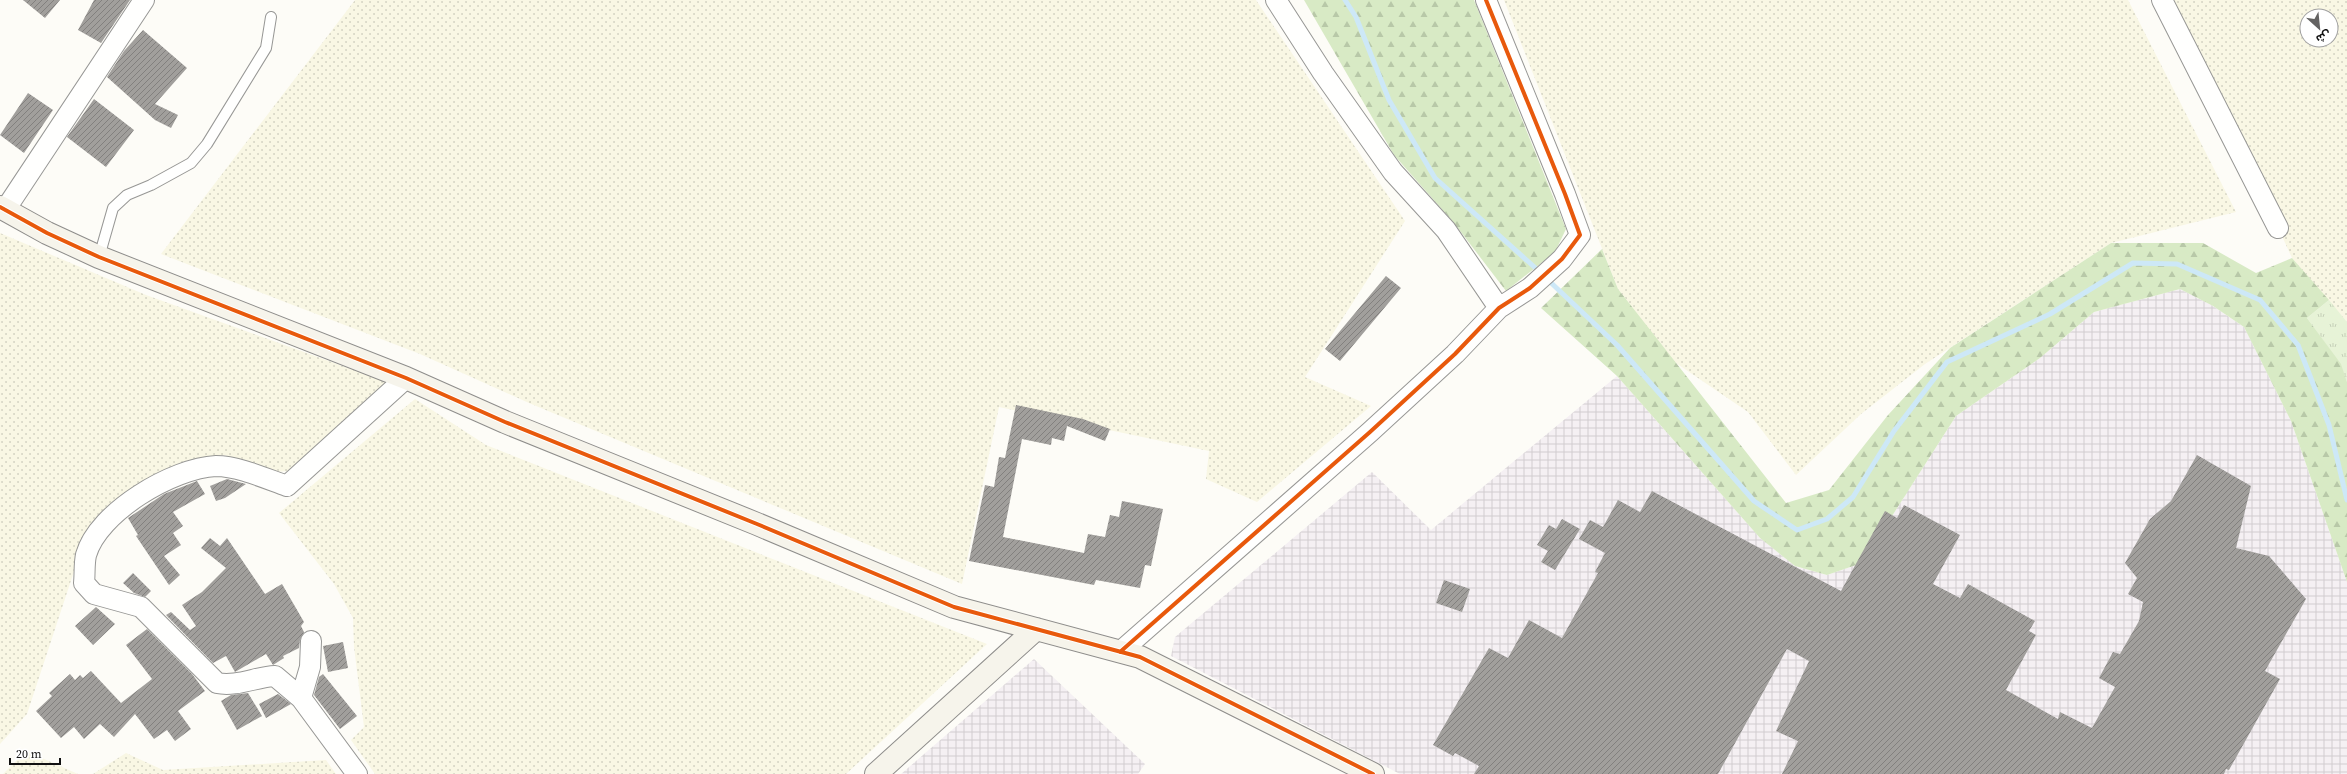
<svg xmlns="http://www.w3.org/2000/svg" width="2347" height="774" font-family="'Source Serif 4','Noto Sans Arabic',serif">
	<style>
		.industrial { fill: url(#industrial-grid) }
		.farmland { fill: url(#farmland-dots); fill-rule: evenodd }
		.grass { fill: url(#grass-tufts) }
		.forest { fill: url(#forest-firs) }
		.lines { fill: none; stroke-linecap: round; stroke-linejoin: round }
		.stream { stroke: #cde8f7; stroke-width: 5 }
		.building { fill: url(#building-hatch) }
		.lane-casing { stroke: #979795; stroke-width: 12 }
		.street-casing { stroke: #979795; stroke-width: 22 }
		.secondary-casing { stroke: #8e8d8b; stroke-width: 24 }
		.lane { stroke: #fffffe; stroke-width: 10 }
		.street { stroke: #fffffe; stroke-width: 20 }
		.secondary { stroke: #f6f4eb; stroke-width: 22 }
		.cycleway-casing { stroke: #fff; stroke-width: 6 }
		.cycleway { stroke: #e8590c; stroke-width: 4 }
	</style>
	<defs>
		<pattern id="industrial-grid" width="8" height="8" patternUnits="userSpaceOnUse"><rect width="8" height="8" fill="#f5f0f3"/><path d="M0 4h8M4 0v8" fill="none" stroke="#d1cdcf"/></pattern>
		<pattern id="farmland-dots" width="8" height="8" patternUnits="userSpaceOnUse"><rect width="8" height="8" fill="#f9f7e4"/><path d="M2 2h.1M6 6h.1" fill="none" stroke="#d4d3c3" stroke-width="1.8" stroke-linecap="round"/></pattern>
		<pattern id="grass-tufts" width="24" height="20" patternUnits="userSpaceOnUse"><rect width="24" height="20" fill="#e7f3d7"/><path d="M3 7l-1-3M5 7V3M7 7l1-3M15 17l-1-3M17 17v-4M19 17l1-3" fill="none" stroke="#c5cfb8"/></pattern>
		<pattern id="forest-firs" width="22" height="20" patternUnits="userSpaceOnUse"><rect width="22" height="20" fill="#d8eac5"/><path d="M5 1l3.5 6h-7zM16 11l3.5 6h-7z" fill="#b8c8a8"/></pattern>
		<pattern id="building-hatch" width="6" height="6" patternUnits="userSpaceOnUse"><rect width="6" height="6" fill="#a19f9c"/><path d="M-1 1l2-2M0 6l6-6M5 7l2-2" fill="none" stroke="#82807e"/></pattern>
	</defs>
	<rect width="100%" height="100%" fill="#fdfcf7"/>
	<path class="industrial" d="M 2180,289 L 2213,306 L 2244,327 L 2291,421 L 2347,582 L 2347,774 L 1400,774 L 1171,656 L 1175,637 L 1372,472 L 1431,530 L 1617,376 L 1760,538 L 1795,566 L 1827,575 L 1862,563 L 1956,416 L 2040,358 L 2094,312 Z
		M 1034,659 L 1145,764 L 1138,774 L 901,774 Z"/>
	<path class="farmland" d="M 355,0 L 1256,0 L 1405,221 L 1305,377 L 1371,406 L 1257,502 L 1206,479 L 1209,451 L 999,407 L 962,584 L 529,403 L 420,354 L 161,254 Z
		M 1504,0 L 2128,0 L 2236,212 L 2111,243 L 1925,364 L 1861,414 L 1796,475 L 1748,412 L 1673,361 L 1618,289 Z
		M 2173,0 L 2347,0 L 2347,322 L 2292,258 ZM 2307,16 L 2331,16 L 2331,40 L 2307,40 Z
		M 0,233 L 146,295 L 390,383 L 290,471 L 273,472 L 224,455 L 173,466 L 111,503 L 85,538 L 27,714 L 0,744 Z
		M 415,399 L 486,445 L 987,644 L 846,774 L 375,774 L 351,740 L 364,727 L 354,647 L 353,618 L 334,584 L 279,513 Z
		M 26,751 L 78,774 L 3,774 Z
		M 126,753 L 163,770 L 326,760 L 336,774 L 93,774 Z"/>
	<path class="grass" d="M 2329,300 L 2347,322 L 2347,382 L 2340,364 L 2307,318 Z"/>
	<path class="forest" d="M 1304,0 L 1474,0 L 1566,229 L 1555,252 L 1506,291 L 1454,223 L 1394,155 Z
		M 2111,243 L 2203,243 L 2256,273 L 2292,258 L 2329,300 L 2307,318 L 2341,364 L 2347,382 L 2347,582 L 2291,421 L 2244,327 L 2213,306 L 2180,289 L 2094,312 L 2040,358 L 1956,416 L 1862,563 L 1827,575 L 1795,566 L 1760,538 L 1617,376 L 1541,308 L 1602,249 L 1618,289 L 1786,503 L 1829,490 L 1888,415 L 1950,348 Z"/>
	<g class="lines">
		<path class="stream" d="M 1345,0 L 1356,17 L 1389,100 L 1435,178 L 1541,273
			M 1547,279 L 1617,345 L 1754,501 L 1797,530 L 1827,519 L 1853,497 L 1894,431 L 1947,362 L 2050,314 L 2133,263 L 2177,264 L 2260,300 L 2298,345 L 2329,425 L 2347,500"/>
	</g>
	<path class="building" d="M 23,0 L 60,0 L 45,18 Z
		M 94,0 L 130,0 L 101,43 L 78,30 Z
		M 143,30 L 187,68 L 155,104 L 178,115 L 171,128 L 155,120 L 107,77 L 124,51 Z
		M 28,93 L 53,110 L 24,153 L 0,135 Z
		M 94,99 L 134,130 L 106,167 L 67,137 Z
		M 1386,276 L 1401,288 L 1340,361 L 1325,349 Z
		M 1016,405 L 1083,419 L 1110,429 L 1105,441 L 1067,426 L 1064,441 L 1052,438 L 1051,445 L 1022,439 L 1003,537 L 1084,553 L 1088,534 L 1105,537 L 1110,515 L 1119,517 L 1122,501 L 1163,509 L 1151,566 L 1145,565 L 1140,588 L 1096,580 L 1094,585 L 969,561 L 985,485 L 994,487 L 999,457 L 1005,458 Z
		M 2197,455 L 2251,486 L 2236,548 L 2269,556 L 2306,599 L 2265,671 L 2280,679 L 2229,770 L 2226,769 L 2224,774 L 1782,774 L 1798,741 L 1776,731 L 1809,661 L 1787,649 L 1718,774 L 1474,774 L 1479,766 L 1455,753 L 1453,756 L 1433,745 L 1489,648 L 1508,658 L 1529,620 L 1562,638 L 1598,573 L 1595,572 L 1605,553 L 1579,539 L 1590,520 L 1603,527 L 1618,500 L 1640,512 L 1652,491 L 1841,591 L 1885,511 L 1897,518 L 1904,505 L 1960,535 L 1933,584 L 1960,598 L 1968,584 L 2035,621 L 2029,631 L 2036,635 L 2006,690 L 2058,719 L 2060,712 L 2092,728 L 2115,687 L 2099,678 L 2113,652 L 2120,654 L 2139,621 L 2143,602 L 2128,594 L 2137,578 L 2125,563 L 2150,519 L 2171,501 Z
		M 227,479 L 246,484 L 225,498 L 216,501 L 210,486 Z
		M 197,481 L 205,494 L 173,512 L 183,526 L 173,533 L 181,545 L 164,556 L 180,575 L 169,585 L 136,536 L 138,535 L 128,518 L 164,494 Z
		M 1562,519 L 1580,529 L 1555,570 L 1541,562 L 1548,551 L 1537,545 L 1549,525 L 1556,529 Z
		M 210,538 L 220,546 L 227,538 L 265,594 L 282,584 L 304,622 L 301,626 L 304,632 L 300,640 L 299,648 L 283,656 L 284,658 L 273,665 L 266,654 L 235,672 L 226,656 L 213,663 L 166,615 L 171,612 L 190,630 L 196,626 L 182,605 L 202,592 L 226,568 L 201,548 Z
		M 133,573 L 151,591 L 145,597 L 134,593 L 123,583 Z
		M 1444,580 L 1470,589 L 1462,612 L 1436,603 Z
		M 96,607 L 115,624 L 93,645 L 75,626 Z
		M 147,629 L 192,674 L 205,691 L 178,711 L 191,729 L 175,741 L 167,730 L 154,739 L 135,714 L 114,737 L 100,724 L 84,739 L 74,727 L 61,738 L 36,711 L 52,696 L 49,693 L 70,674 L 75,680 L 80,675 L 83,678 L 91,671 L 121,703 L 152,679 L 126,645 Z
		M 343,642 L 348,668 L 328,672 L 323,646 Z
		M 323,674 L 357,716 L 340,729 L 314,695 L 319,677 Z
		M 248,693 L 262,716 L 237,730 L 221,701 L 231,695 Z
		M 278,694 L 291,704 L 266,718 L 259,704 Z"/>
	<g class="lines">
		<g class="lane-casing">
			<path id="lane" d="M 99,257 L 113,208 L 127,195 L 151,185 L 191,163 L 207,144 L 266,48 L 271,17"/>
		</g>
		<g class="street-casing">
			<path id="street" d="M 1276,0 L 1323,73 L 1393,172 L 1446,230 L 1499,308
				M 2162,0 L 2278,228
				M 5,210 L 144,0
				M 1120,652 L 1370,432 L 1455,354 L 1499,308 L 1530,288 L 1562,259 L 1580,235 L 1565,194 L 1486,0
				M 301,698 L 310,667 L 311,641
				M 357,774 L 301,698 L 275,676 C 256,677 236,687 217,683 L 141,607 L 94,594 L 84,583 C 85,574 84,564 86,555 C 98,512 173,468 216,466 C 238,466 267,479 287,486 L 406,378"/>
		</g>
		<g class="secondary-casing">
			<path id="secondary" d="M 0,207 L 47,233 L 99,257 L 406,378 L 505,422 L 757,524 L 954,607 L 1140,657 L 1373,774
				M 876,774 L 1036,629"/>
		</g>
		<use href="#lane" class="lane"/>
		<use href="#street" class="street"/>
		<use href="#secondary" class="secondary"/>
		<g class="cycleway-casing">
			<path id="cycleway" d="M 0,207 L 47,233 L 99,257 L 406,378 L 505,422 L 757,524 L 954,607 L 1140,657 L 1373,774
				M 1120,652 L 1370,432 L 1455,354 L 1499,308 L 1530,288 L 1562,259 L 1580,235 L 1565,194 L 1486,0"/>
		</g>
		<use href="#cycleway" class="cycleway"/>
	</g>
	<g transform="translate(2319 28) rotate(153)"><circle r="19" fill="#ffffff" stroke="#a0a0a0"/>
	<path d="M0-3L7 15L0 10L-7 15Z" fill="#646362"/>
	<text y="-6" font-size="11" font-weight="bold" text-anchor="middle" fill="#111111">ش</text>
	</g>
	<path d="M10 758v6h50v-6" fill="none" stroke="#111111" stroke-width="2"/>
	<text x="16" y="758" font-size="12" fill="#111111" stroke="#ffffff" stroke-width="3" paint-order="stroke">20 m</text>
</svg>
